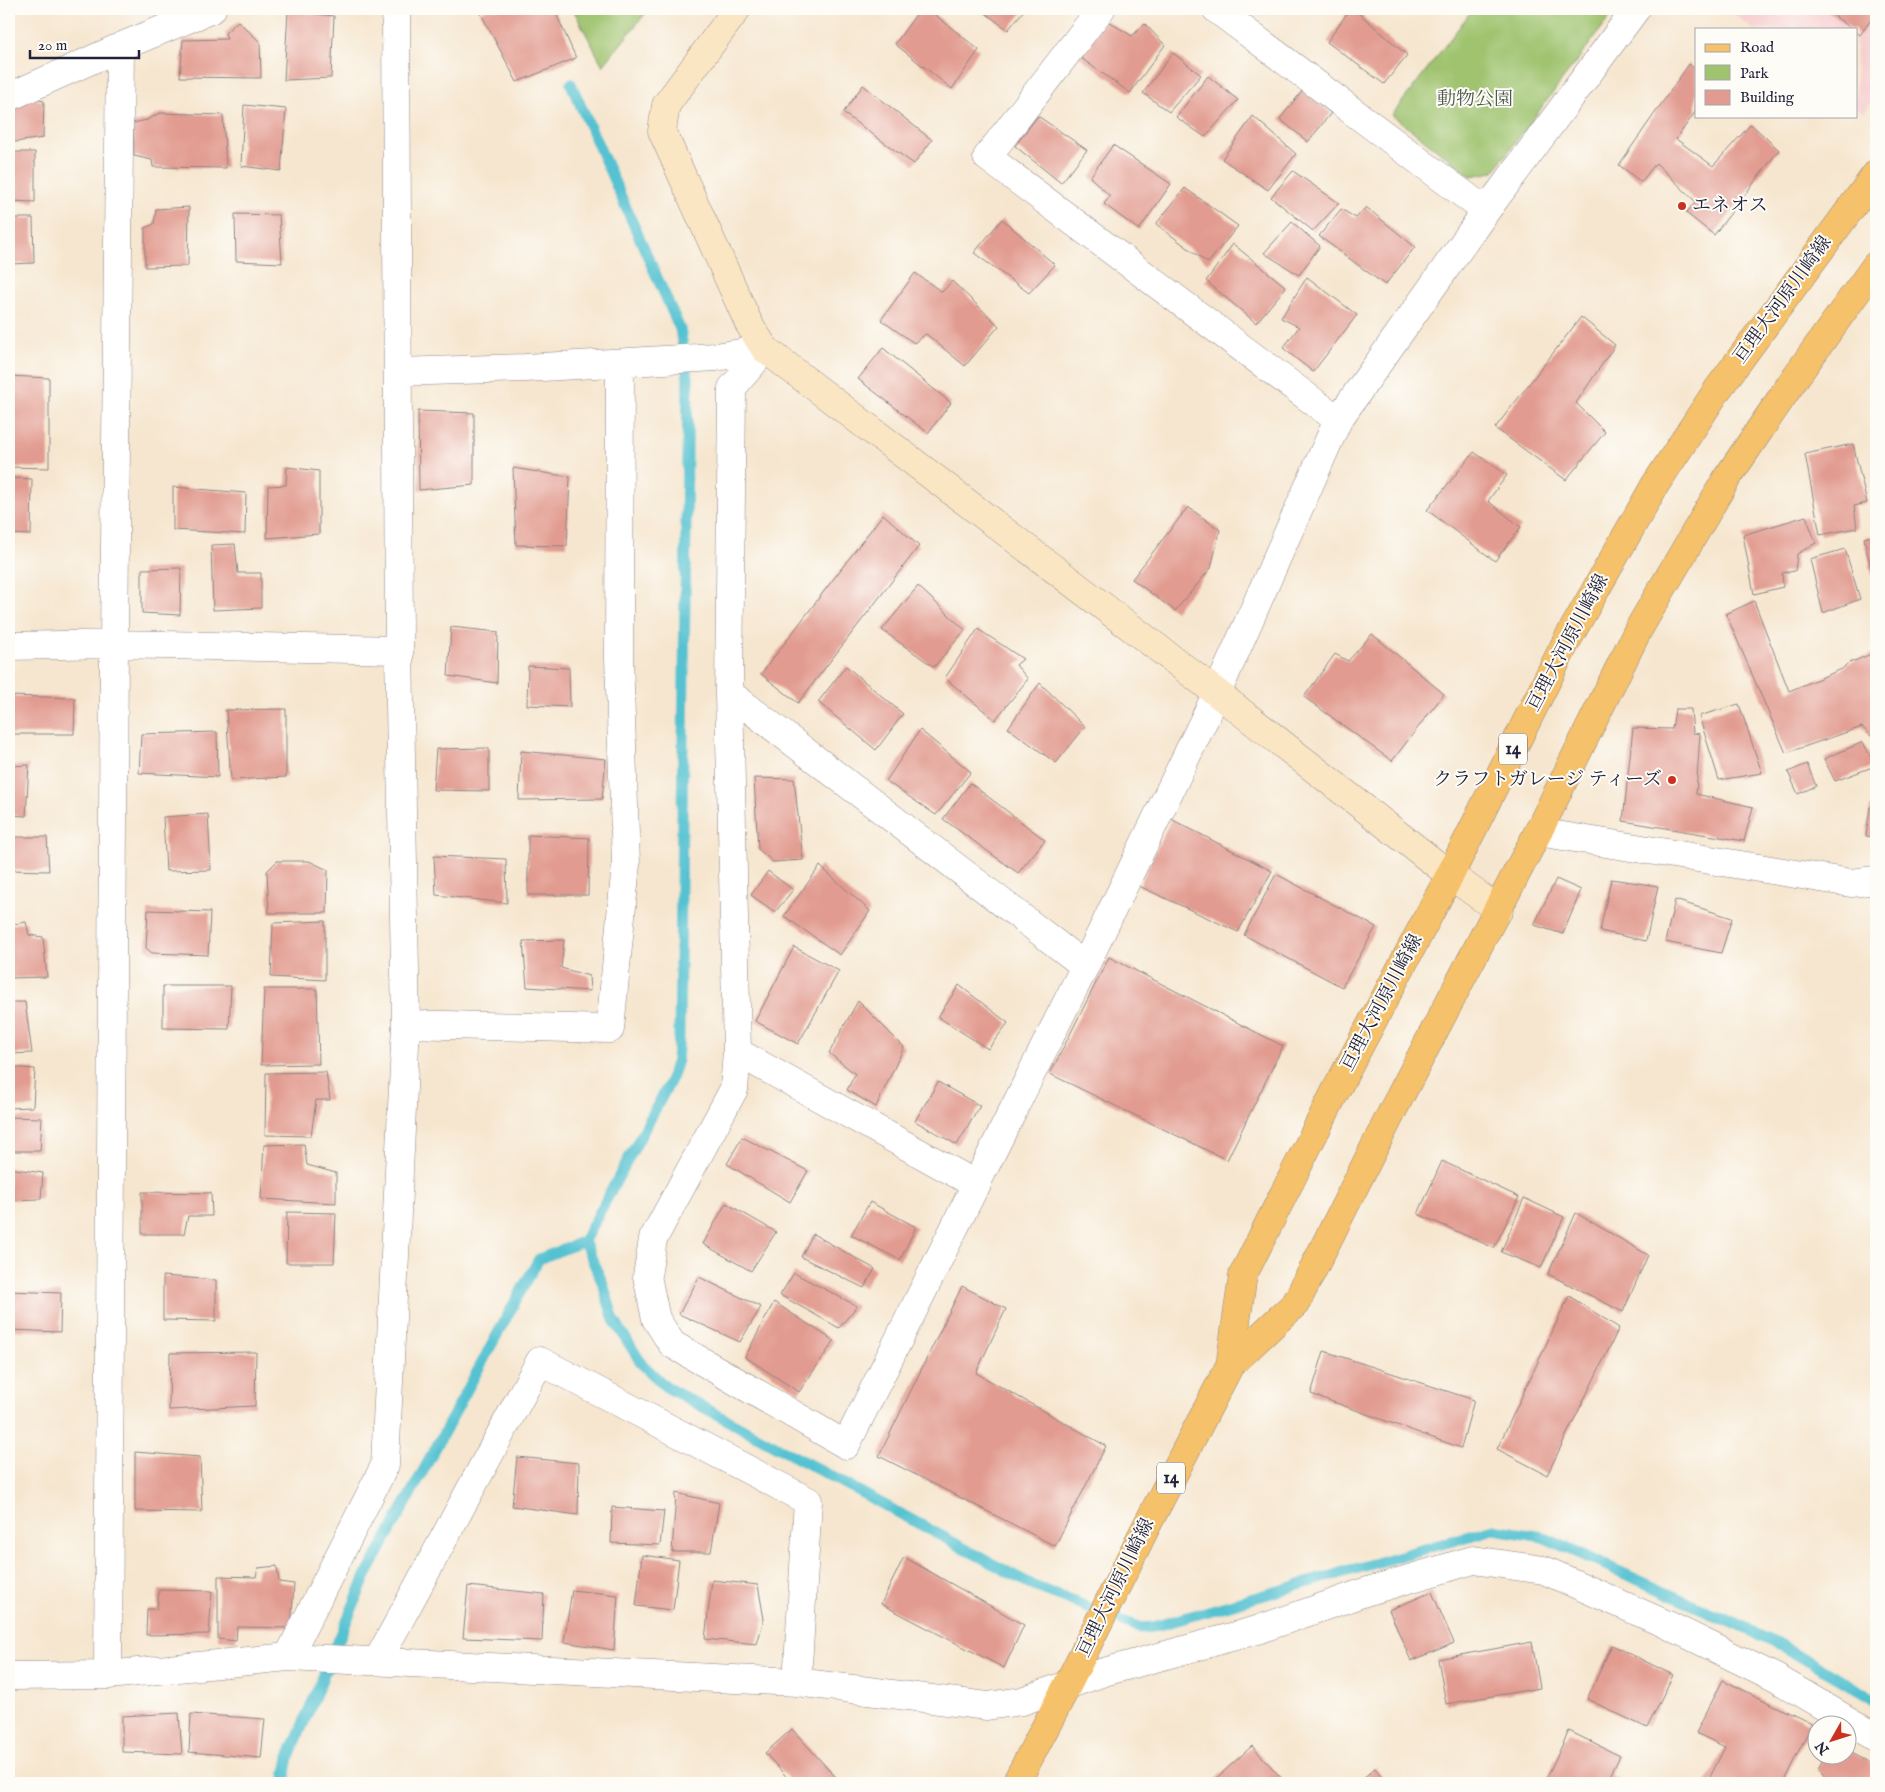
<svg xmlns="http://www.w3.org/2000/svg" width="1885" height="1792" font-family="'IM FELL English','Noto Serif JP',serif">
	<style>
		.built { fill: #f7cfd0 }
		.green { fill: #9fc36e; stroke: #607254 }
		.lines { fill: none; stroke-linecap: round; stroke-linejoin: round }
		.stream { stroke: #57c2d1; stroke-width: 11 }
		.building { fill: #e29b90 }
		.street-casing { stroke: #8c8485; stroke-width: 29 }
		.secondary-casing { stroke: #8c8485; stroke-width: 29 }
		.primary-casing { stroke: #8c8485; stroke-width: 29 }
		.street { stroke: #fff; stroke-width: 28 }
		.secondary { stroke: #fbe6c4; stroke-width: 28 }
		.primary { stroke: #f5c16b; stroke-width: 28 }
		.poi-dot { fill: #c8321e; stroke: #fdfcf7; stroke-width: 2 }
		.labels { text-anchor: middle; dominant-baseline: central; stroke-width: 4; stroke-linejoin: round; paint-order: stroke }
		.shield { fill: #fdfcf7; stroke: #646373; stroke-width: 1 }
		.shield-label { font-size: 18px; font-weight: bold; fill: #22223b }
		.park-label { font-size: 19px; fill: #4e5a4d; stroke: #fdfcf7 }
		.poi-label { font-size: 19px; fill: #22223b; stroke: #fdfcf7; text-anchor: start }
		.street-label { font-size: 19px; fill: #22223b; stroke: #fdfcf7 }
	</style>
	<rect width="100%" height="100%" fill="#fdfcf7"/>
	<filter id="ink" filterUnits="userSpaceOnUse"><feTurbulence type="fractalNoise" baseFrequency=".02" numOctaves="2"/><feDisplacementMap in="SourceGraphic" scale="10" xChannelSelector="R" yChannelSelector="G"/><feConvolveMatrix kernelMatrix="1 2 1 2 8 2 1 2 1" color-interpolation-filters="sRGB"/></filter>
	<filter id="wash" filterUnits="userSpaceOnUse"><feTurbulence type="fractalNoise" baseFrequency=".0096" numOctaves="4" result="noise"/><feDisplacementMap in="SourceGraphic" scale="20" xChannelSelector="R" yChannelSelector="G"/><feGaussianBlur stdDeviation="1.12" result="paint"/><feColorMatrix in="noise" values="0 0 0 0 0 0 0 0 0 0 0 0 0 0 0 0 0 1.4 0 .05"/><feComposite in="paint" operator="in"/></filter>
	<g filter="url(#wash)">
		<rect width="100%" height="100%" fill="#f6e6cf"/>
		<path class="built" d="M 1727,9 L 1876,9 L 1876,96 L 1864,113 L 1856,107 L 1856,29 L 1753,29 Z"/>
		<path class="green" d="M 573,9 L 649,9 L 603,66 Z
			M 1473,9 L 1616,9 L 1493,172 L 1471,176 L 1392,115 Z"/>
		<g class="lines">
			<path class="stream" d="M 584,1241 L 603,1284 L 614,1320 L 642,1364 L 666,1387 L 1034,1586 L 1141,1628 L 1153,1627 L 1494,1529 L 1543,1537 L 1773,1641 L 1876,1700
				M 284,1783 L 289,1757 L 365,1578 L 517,1298 L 539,1259 L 584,1241 L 670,1082 L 677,1060 L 679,1036 L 688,379 L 680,329 L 571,84"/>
		</g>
		<g id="blocks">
			<path class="building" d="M 487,9 L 554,9 L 576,58 L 517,82 L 480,12 Z
				M 920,9 L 928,9 L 979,50 L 952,89 L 895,44 Z
				M 980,9 L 1025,9 L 1008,30 Z
				M 1350,9 L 1354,9 L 1407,55 L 1384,84 L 1327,42 Z
				M 1825,9 L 1876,9 L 1876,13 L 1860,35 L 1856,32 L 1856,29 L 1852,29 Z
				M 288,11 L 334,16 L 331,78 L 284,80 Z
				M 1106,20 L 1132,36 L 1145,24 L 1165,45 L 1130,93 L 1078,56 Z
				M 238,21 L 260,42 L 261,78 L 180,77 L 183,40 L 227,39 L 225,33 Z
				M 1173,53 L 1201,75 L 1169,112 L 1143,93 Z
				M 1689,64 L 1696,70 L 1696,111 L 1676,139 L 1713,166 L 1751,124 L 1779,150 L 1714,235 L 1686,213 L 1696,202 L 1656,163 L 1641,182 L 1619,165 Z
				M 1208,76 L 1238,100 L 1205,137 L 1176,117 Z
				M 863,85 L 932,140 L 914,164 L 843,113 Z
				M 1302,91 L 1331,113 L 1308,142 L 1280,119 Z
				M 25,97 L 44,101 L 43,138 L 15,142 L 9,135 L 9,105 Z
				M 244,105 L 286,109 L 281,171 L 241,166 Z
				M 160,113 L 223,115 L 226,168 L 153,167 L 152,160 L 134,156 L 133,123 L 147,120 Z
				M 1038,116 L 1087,150 L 1061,183 L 1015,146 Z
				M 1253,116 L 1296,154 L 1268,190 L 1222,159 Z
				M 1113,145 L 1171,184 L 1139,230 L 1104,204 L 1110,196 L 1090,177 Z
				M 9,152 L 35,152 L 35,202 L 9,201 Z
				M 1293,171 L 1339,203 L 1313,231 L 1271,197 Z
				M 1185,188 L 1238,226 L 1208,263 L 1156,224 Z
				M 189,207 L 188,266 L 145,267 L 145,228 L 154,224 L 156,209 Z
				M 1366,207 L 1415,247 L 1385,285 L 1319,236 L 1341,209 L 1356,218 Z
				M 235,214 L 279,215 L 282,263 L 236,261 Z
				M 9,218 L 33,218 L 34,263 L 9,264 Z
				M 1002,219 L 1055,265 L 1029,293 L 974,253 Z
				M 1292,222 L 1320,246 L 1299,275 L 1264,253 Z
				M 1233,244 L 1286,287 L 1256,323 L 1206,281 Z
				M 915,273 L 942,292 L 952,281 L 999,326 L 965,366 L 926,334 L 914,343 L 881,320 Z
				M 1307,277 L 1357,315 L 1313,372 L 1283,348 L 1299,327 L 1281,318 Z
				M 1581,317 L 1615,345 L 1576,403 L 1605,432 L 1566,480 L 1495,428 Z
				M 883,348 L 951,403 L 928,433 L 858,379 Z
				M 9,376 L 49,378 L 49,468 L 9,467 Z
				M 418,411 L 474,413 L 474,485 L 419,490 Z
				M 1853,444 L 1867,503 L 1854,506 L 1857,528 L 1820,535 L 1805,454 Z
				M 1474,452 L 1507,475 L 1488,501 L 1521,527 L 1495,561 L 1427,510 Z
				M 287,467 L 319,471 L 319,534 L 267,538 L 268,486 L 286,485 Z
				M 513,468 L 570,477 L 567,546 L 516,545 Z
				M 9,478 L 32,479 L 31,535 L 9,534 Z
				M 173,487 L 246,493 L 245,534 L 173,530 Z
				M 1188,507 L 1220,530 L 1211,568 L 1175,611 L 1132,579 Z
				M 883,514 L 919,546 L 798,703 L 761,674 Z
				M 1806,516 L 1816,543 L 1797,554 L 1795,571 L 1782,573 L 1783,587 L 1754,594 L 1743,535 Z
				M 1876,535 L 1876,587 L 1875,587 L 1864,538 Z
				M 235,544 L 238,573 L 261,573 L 261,608 L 213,610 L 211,545 Z
				M 1845,549 L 1860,599 L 1823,613 L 1810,559 Z
				M 181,568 L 180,615 L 142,613 L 142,569 Z
				M 918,586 L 965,630 L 934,667 L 882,630 Z
				M 1754,601 L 1789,691 L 1842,669 L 1847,664 L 1876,652 L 1876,741 L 1862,727 L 1786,753 L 1726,614 Z
				M 451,627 L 498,632 L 497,683 L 448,676 Z
				M 978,629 L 1023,659 L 1016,665 L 1028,679 L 995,720 L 945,678 Z
				M 1372,634 L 1444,694 L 1392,761 L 1304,697 L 1335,654 L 1348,661 Z
				M 528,666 L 569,668 L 570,707 L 527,705 Z
				M 846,666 L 903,714 L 876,750 L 818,702 Z
				M 1040,683 L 1085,727 L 1056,763 L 1008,728 Z
				M 9,696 L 75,698 L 74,734 L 9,734 Z
				M 1739,704 L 1762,773 L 1719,780 L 1699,716 Z
				M 286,709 L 286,777 L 231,780 L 226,710 Z
				M 1675,709 L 1691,709 L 1693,733 L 1700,734 L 1696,794 L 1753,807 L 1744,841 L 1623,821 L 1633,728 L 1672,729 Z
				M 920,730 L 971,772 L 936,815 L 886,781 Z
				M 217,732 L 218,777 L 139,773 L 141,734 Z
				M 1863,742 L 1875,766 L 1835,781 L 1824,759 Z
				M 489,748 L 489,791 L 433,790 L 436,749 Z
				M 521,751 L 606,759 L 602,799 L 519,800 Z
				M 1807,764 L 1816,786 L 1798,794 L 1788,772 Z
				M 29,765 L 26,816 L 9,815 L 9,766 Z
				M 754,778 L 794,779 L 803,860 L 773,862 L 758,849 Z
				M 970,783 L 1045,840 L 1018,873 L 943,819 Z
				M 1870,807 L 1876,807 L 1876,837 L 1866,836 Z
				M 208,814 L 211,870 L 166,871 L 163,817 Z
				M 1171,819 L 1272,871 L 1238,932 L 1139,886 Z
				M 528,835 L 589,838 L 588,895 L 528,895 Z
				M 9,837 L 47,837 L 49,871 L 9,870 Z
				M 434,856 L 506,859 L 507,903 L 436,895 Z
				M 277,861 L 309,861 L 328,870 L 327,913 L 269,913 L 267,871 Z
				M 820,866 L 870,911 L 840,955 L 784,916 Z
				M 768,871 L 793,890 L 775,912 L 751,895 Z
				M 1276,874 L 1376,927 L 1342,987 L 1244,935 Z
				M 1556,879 L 1581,890 L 1563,934 L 1534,925 Z
				M 1611,879 L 1658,886 L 1646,941 L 1600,931 Z
				M 1675,900 L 1732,918 L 1721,953 L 1665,942 Z
				M 148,910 L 210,912 L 208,955 L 152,953 L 146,948 Z
				M 325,921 L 325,980 L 271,977 L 273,923 Z
				M 26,922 L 29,935 L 43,937 L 47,977 L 9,978 L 9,925 Z
				M 564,940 L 561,968 L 589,976 L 590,991 L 527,987 L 523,941 Z
				M 794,947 L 839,971 L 798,1044 L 755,1021 Z
				M 1109,957 L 1283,1046 L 1227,1160 L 1050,1074 Z
				M 959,985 L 1008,1023 L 988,1049 L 938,1017 Z
				M 163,986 L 231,986 L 229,1029 L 163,1028 Z
				M 264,989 L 317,989 L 319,1064 L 261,1065 Z
				M 858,1001 L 904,1047 L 876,1107 L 847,1090 L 855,1074 L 829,1053 Z
				M 9,1002 L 25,1002 L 32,1053 L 9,1054 Z
				M 9,1067 L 35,1069 L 33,1107 L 9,1108 Z
				M 326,1072 L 330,1100 L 316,1100 L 311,1136 L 265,1135 L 266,1073 Z
				M 938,1082 L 980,1106 L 957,1145 L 915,1121 Z
				M 9,1117 L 42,1118 L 40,1151 L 9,1151 Z
				M 742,1137 L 808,1171 L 790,1202 L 727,1164 Z
				M 304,1144 L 307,1165 L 336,1173 L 336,1203 L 261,1199 L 264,1145 Z
				M 1442,1161 L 1519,1197 L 1494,1248 L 1418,1214 Z
				M 9,1168 L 43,1173 L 41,1199 L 9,1200 Z
				M 142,1192 L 211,1193 L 212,1216 L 188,1216 L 184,1234 L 142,1234 Z
				M 1524,1198 L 1564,1217 L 1541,1268 L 1501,1252 Z
				M 870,1202 L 916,1227 L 900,1260 L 851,1235 Z
				M 726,1203 L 776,1232 L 751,1271 L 703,1244 Z
				M 287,1212 L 336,1213 L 334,1263 L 286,1263 Z
				M 1576,1213 L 1648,1255 L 1623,1312 L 1548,1274 Z
				M 813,1234 L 875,1269 L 864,1288 L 801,1257 Z
				M 794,1273 L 857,1306 L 839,1328 L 780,1295 Z
				M 163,1276 L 216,1280 L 216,1321 L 163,1320 Z
				M 699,1277 L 761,1307 L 740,1342 L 679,1314 Z
				M 962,1286 L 1006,1309 L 976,1373 L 1106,1446 L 1055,1546 L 879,1456 Z
				M 9,1291 L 61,1293 L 60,1332 L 9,1330 Z
				M 1569,1296 L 1619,1328 L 1547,1475 L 1497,1449 Z
				M 774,1302 L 834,1341 L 799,1392 L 745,1357 Z
				M 1324,1351 L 1474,1400 L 1461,1448 L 1311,1394 Z
				M 256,1352 L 255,1406 L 169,1410 L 170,1353 Z
				M 135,1452 L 200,1457 L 202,1512 L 135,1511 Z
				M 517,1457 L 579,1463 L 578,1515 L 512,1506 Z
				M 676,1493 L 719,1503 L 711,1552 L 672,1552 Z
				M 612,1507 L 664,1511 L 660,1545 L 611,1543 Z
				M 642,1555 L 679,1560 L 673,1610 L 636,1606 Z
				M 904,1557 L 1024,1625 L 1004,1668 L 881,1604 Z
				M 277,1566 L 279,1582 L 294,1584 L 291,1628 L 237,1627 L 236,1641 L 218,1639 L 218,1576 L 256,1577 L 258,1568 Z
				M 712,1580 L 758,1585 L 764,1619 L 757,1644 L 705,1639 Z
				M 468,1586 L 544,1594 L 542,1641 L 463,1638 Z
				M 159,1590 L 212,1591 L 209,1634 L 146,1635 L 147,1609 L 157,1609 Z
				M 572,1590 L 618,1595 L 614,1650 L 564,1642 Z
				M 1432,1592 L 1454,1643 L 1411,1661 L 1389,1610 Z
				M 1532,1642 L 1540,1688 L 1446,1704 L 1438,1659 Z
				M 1612,1645 L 1673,1675 L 1647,1728 L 1587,1699 Z
				M 1723,1680 L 1812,1724 L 1783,1783 L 1707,1783 L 1725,1747 L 1696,1733 Z
				M 179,1713 L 182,1754 L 122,1752 L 122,1716 Z
				M 191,1714 L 265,1719 L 261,1758 L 189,1752 Z
				M 792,1729 L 841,1783 L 792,1783 L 765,1753 Z
				M 1569,1731 L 1620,1756 L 1610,1776 L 1626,1783 L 1544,1783 Z
				M 1252,1746 L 1286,1783 L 1211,1783 Z
				M 1848,1751 L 1876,1766 L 1876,1783 L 1823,1783 L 1825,1779 L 1818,1770 L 1826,1754 L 1848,1754 Z
				M 1375,1768 L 1388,1783 L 1366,1783 L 1362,1779 Z"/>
		</g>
	</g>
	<g filter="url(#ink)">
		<use href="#blocks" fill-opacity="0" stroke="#8c8485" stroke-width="1"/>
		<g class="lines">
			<g class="street-casing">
				<path id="street" d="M 1101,9 L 987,157 L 1338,420
					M 1216,9 L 1486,211
					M 9,97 L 120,47
					M 765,349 L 732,388 L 729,693 L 737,1052 L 734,1089 L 653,1239 L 647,1276 L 656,1319 L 672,1344 L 846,1445 L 1085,966 L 1217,693 L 1338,420 L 1486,211 L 1636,9
					M 398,372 L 525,368 L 716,357 L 765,349
					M 9,646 L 114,644 L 399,650
					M 729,693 L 1085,966
					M 1538,832 L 1851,883 L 1876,880
					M 406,1024 L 610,1029 L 626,864 L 619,658 L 620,363
					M 737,1052 L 977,1185
					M 288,1657 L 385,1465 L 406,1024 L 399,650 L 396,9
					M 378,1660 L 540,1361 L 808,1501 L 797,1682
					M 108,1675 L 114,644 L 120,47 L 212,9
					M 9,1676 L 108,1675 L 288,1657 L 797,1682 L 987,1706 L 1022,1701 L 1104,1672 L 1257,1630 L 1365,1592 L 1473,1560 L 1544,1570 L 1670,1626 L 1776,1678 L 1876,1737"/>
			</g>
			<g class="secondary-casing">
				<path id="secondary" d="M 737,9 L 666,105 L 662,131 L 749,324 L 765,349 L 1217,693 L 1450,875 L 1499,910"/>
			</g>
			<g class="primary-casing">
				<path id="primary" d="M 1230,1365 L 1296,1303 L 1395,1106 L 1538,832 L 1638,630 L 1727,478 L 1797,375 L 1876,265
					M 1016,1783 L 1068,1684 L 1144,1531 L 1230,1365 L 1243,1275 L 1334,1094 L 1450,875 L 1566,642 L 1655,485 L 1718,389 L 1876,174"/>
			</g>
			<use href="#street" class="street"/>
			<use href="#secondary" class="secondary"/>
			<use href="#primary" class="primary"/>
		</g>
	</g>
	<g class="poi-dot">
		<circle cx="1682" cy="206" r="5"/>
		<circle cx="1672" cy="780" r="5"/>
	</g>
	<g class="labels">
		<g class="shield">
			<rect x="1499" y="733.5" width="28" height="31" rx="4"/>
			<rect x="1157" y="1462.5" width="28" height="31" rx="4"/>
		</g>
		<g class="shield-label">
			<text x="1513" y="749">14</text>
			<text x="1171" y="1478">14</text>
		</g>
		<g class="park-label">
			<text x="1475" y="100">動物公園</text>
		</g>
		<g class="poi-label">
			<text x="1692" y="206">エネオス</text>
			<text x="1662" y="780" text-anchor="end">クラフトガレージ ティーズ</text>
		</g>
		<g class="street-label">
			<text transform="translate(1783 300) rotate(-54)">亘理大河原川崎線</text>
			<text transform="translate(1568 643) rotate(-62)">亘理大河原川崎線</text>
			<text transform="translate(1382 1003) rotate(-62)">亘理大河原川崎線</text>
			<text transform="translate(1116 1588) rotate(-64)">亘理大河原川崎線</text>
		</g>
	</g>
	<rect width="1885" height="1792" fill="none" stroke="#fdfcf7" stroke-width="30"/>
	<rect x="1695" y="28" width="162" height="90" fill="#fdfcf7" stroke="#a5a5ac"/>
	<rect x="1705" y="44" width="25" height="8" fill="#f5c16b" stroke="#a5a5ac"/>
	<text x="1740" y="52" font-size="15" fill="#22223b">Road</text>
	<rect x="1705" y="65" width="25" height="15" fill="#9fc36e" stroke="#a5a5ac"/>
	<text x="1740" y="78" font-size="15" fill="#22223b">Park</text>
	<rect x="1705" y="90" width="25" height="15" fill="#e29b90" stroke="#a5a5ac"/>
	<text x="1740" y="102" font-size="15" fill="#22223b">Building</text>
	<g transform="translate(1832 1740) rotate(231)"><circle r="24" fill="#fdfcf7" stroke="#a5a5ac"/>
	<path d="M0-4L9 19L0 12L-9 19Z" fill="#c8321e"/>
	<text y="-8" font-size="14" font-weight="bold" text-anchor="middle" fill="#22223b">N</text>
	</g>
	<path d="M30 50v8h109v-8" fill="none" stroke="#22223b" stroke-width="2.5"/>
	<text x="38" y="50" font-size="15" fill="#22223b" stroke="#fdfcf7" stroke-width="4" paint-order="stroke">20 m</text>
</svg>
